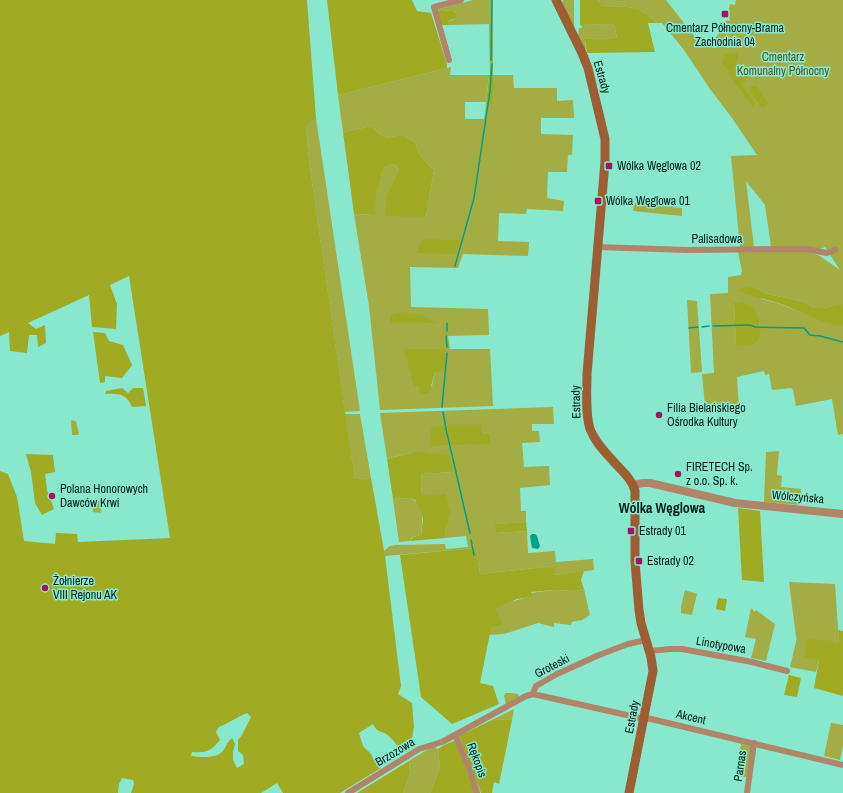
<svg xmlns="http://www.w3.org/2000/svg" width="843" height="793" font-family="'Archivo Narrow',sans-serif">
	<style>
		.green { fill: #a3ad44; fill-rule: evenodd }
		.forest { fill: #a0aa22; fill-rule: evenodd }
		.water { fill: #02a084 }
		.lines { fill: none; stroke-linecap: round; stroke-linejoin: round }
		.stream { stroke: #02a084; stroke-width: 1.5 }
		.minor { stroke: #b18569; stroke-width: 6 }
		.tertiary { stroke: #b18569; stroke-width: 8 }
		.secondary { stroke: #9d5e31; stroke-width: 9 }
		.poi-dot { fill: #a01662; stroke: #87e8cd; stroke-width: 1.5 }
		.labels { text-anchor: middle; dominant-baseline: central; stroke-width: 3; stroke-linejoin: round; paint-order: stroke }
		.poi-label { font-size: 12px; fill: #001e17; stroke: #87e8cd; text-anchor: start }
		.park-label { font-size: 12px; fill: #4f5422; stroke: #87e8cd }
		.street-label { font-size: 12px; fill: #001e17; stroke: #87e8cd }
		.quarter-label { font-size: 14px; font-weight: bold; fill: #001e17; stroke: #87e8cd }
	</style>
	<rect width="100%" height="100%" fill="#87e8cd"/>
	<path class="green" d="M 473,0 L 493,0 L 493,75 L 513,75 L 514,88 L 557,88 L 557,101 L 573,100 L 574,118 L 541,118 L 541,134 L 573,135 L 572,155 L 568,155 L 567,172 L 548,172 L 547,198 L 564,201 L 563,211 L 527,209 L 526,214 L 499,213 L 498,241 L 529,242 L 528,256 L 463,254 L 458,268 L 410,267 L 411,307 L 488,309 L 489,335 L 448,336 L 450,349 L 490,349 L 493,406 L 380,410 L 369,306 L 354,214 L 376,215 C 376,208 375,199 377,192 C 377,189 379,186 380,183 C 383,172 380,163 396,165 L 399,171 L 396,180 L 391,186 L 426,217 L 434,170 C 425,161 418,155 415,142 L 401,134 C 385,140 384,139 372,126 L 343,132 L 338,95 L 451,67 L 450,75 L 489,75 L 486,102 L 465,102 L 465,119 L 484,119 L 486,104 L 492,104 L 492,75 L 490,75 L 489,24 L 448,25 L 448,21 L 453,20 L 455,12 L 453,10 L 441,11 L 437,12 L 439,9 ZM 446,349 L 435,372 L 432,386 L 420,394 L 420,386 Z
		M 563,0 L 574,0 L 574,27 L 562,4 Z
		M 597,0 L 666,0 L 695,37 C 705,45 716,41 721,30 L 723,30 L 726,20 L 730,21 L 730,19 L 727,18 L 730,4 L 735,5 L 736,0 L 843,0 L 843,305 L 836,305 L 824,308 L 814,308 L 801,301 L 768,294 L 755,288 L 761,299 L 777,303 L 816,318 L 843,326 L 843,434 L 838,435 L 832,399 L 796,406 L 793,390 L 791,388 L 772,390 L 769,374 L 765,375 L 764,371 L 737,377 L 739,408 L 715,410 L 715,406 L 705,406 L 702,374 L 714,373 L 710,294 L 728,293 L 728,277 L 741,275 L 742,271 L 738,252 L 810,252 L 820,256 L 840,270 L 825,247 L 817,250 L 771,247 L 765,205 L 746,181 L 754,247 L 740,248 L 731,156 L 757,155 L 732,118 L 710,89 L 684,50 L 662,23 L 657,23 C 637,4 629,7 602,6 ZM 743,301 C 760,312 760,318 760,337 L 736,346 L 734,302 Z
		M 614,24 L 617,38 L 585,39 L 586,49 L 583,49 L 578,37 L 579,28 L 582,28 L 581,25 Z
		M 316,118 L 360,411 L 345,412 L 309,160 L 306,127 Z
		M 634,203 L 682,208 L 682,216 L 633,211 Z
		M 687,300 L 697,301 L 702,372 L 691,373 Z
		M 553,407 L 554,424 L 532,424 L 532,431 L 539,431 L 540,442 L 522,443 L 524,467 L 549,466 L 550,485 L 520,488 L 521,511 L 526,511 L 526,522 L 496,524 L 496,533 L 527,531 L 528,553 L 555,551 L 556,562 L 593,559 L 594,570 L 555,575 L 554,566 L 480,574 L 476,548 L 385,556 L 384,551 L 390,546 L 396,545 L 445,544 L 446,549 L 468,547 L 466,536 L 445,538 L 446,526 L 451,517 L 422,496 L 421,479 L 422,474 L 454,472 L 450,456 C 425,452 411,451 387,459 L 380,413 ZM 448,426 L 482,426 L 482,434 L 490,434 L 452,445 Z
		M 345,414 L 360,414 L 371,478 L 355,479 Z
		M 72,420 L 76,421 L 79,434 L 78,435 L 72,435 L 71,421 Z
		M 779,451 L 777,475 L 782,476 L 781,487 L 801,489 L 800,505 L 764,502 L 766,452 Z
		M 410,498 C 426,505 422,520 421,535 L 412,537 L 410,541 L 399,542 L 393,499 Z
		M 93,500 L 102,500 L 101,513 L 93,512 Z
		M 789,582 L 835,584 L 839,643 L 819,660 L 816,672 L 790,667 L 797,638 L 796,637 Z
		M 584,589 L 590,615 L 582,620 L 572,622 L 571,625 L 554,623 L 554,627 L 538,623 L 504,634 L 488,635 L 491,628 L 495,626 L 496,609 C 508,602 518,599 531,597 L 530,593 L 555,590 L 574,591 Z
		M 685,590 L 697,594 L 692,615 L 681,613 L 681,607 Z
		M 751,608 L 755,612 L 756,610 L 775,624 L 766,661 L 751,658 L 756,639 L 745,637 Z
		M 510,693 L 518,694 L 519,696 L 517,699 L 506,705 L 504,695 L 506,693 Z
		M 514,709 L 512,720 L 494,719 Z
		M 831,723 L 843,725 L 843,745 L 840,760 L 824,756 Z
		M 741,744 L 751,746 L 748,777 L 736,776 Z
		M 433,746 L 438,749 L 440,768 L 430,793 L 403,793 L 410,773 L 409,761 Z"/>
	<path class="forest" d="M 0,0 L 307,0 L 316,118 L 306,127 L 309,160 L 349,439 L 355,479 L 371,478 L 385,556 L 401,686 L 398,694 L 412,703 L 414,727 L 410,749 L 406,752 C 397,747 395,742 389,736 C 382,730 378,734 373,724 L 359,733 L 363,746 L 371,754 L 375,762 L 379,764 L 381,768 L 340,793 L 283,793 L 277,783 L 261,793 L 131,793 L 134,784 L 133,780 L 122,778 L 119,784 L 118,793 L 0,793 L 0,471 L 8,474 L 17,497 L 24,541 L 55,544 L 56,533 L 77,534 L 78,542 L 170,538 L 129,276 L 110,285 L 117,304 L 116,329 L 92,327 L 89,295 L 28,323 L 36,329 L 45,325 L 46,343 L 38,347 L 37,335 L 29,335 L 27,353 L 10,351 L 9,332 L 0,336 ZM 247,713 L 251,717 L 242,735 L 238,740 L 238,751 L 243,755 L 244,764 L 237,768 L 233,760 L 233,752 L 235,744 L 232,738 C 226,743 227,746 223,751 C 216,759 200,757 191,756 L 192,752 C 207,753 211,751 220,740 L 216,732 L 219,727 C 229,723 237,717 247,713 Z
		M 327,0 L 412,0 L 417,11 L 431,13 L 447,64 L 447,68 L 338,95 Z
		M 580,0 L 597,0 L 602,6 C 629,7 637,4 657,23 L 648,23 L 655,52 L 587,53 L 585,39 L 617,38 L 614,24 L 580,25 Z
		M 453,10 L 457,15 L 456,18 L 448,21 L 448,25 L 440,25 L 437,13 L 440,11 Z
		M 725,53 L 738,54 L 734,71 L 753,75 L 741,84 L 755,103 L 753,106 L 730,77 L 729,70 L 722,64 Z
		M 489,75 L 493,75 L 492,104 L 486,104 Z
		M 752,86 L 757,86 L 768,104 L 762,108 L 749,90 Z
		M 372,126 C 384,139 385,140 401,134 L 415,142 C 418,155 425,161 434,170 L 426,217 L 385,216 L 387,195 L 399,171 L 396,165 C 380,163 383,173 380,183 C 379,187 377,189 377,193 C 375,199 376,208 376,215 L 354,214 L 343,132 Z
		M 422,239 L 460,240 L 456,254 L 416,253 Z
		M 746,287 L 755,288 L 768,294 L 801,301 L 814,308 L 824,308 L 836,305 L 843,305 L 843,326 C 823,324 798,310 778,303 C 765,299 752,297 739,291 L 741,288 Z
		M 743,301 C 761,312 760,318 760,337 L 754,344 L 736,346 L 734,302 Z
		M 400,313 L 421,315 L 436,323 L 390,322 L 391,315 Z
		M 93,332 L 105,333 L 109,341 L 123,345 L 132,365 L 122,378 L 105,376 L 105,382 L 100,383 Z
		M 404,349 L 446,349 L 444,371 L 435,372 L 429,394 L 420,394 L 419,386 L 414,386 Z
		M 122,388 L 128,393 L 133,388 L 143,388 L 146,406 L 132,407 C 127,394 118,393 105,394 L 106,391 Z
		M 482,425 L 482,434 L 490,434 L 490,444 L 451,445 L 447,426 Z
		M 444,426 L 448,445 L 431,446 L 431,430 L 433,427 Z
		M 417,452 L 450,455 L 454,472 L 422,474 L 421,479 L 422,496 L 446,494 L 451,517 L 446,526 L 445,538 L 410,541 L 413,537 L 421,535 L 423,520 L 422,515 L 419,507 L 415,500 L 410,498 L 393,499 L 387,459 L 398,456 Z
		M 26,454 L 53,455 L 55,472 L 45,474 L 47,490 L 54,509 L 42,515 L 35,503 L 31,472 Z
		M 738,508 L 760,511 L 764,582 L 742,580 Z
		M 526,522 L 527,531 L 496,533 L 495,524 Z
		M 476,548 L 480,574 L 555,566 L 555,575 L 584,571 L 581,580 L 584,589 L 574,591 L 555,590 L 531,592 L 532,597 L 517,599 L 496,609 L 502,624 L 491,628 L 480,683 L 493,686 L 499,704 L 452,724 L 421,697 L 400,555 Z
		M 718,598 L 727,599 L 725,611 L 716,609 Z
		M 838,630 L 843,631 L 843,696 L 814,688 L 819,660 L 805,658 L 808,639 L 839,643 Z
		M 789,675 L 801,678 L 797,697 L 784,695 Z
		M 494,719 L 512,720 L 499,784 L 494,782 L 492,793 L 481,793 L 459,736 Z
		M 454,741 L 459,750 L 475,793 L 430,793 L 440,768 L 438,749 L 444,745 Z
		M 409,761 L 410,773 L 403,793 L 357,793 Z"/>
	<path class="water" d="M 532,534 L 535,534 L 537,536 L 540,546 L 538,549 L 532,548 L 530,536 Z"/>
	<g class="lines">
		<path class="stream" d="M 491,60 L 492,0
			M 455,266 L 474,198 L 490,91 L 492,64
			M 447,323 L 447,331
			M 713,326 L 750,325 L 755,327 L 804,328 L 810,335 L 820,336 L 843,342
			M 702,327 L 709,326
			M 689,328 L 698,327
			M 446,336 L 447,347
			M 442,407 L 447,353
			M 443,412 L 446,429 L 470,533
			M 471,540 L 474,555"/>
		<path class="minor" d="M 449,60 L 434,7 L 461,0
			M 597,247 L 687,250 L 806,249 L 827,253 L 835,250
			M 650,651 L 670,649 L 682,649 L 752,662 L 787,671
			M 533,694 L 536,686 L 557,674 L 599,655 L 628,644 L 646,640
			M 455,735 L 469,768 L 477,793
			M 348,793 L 419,749 L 442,742 L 455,735 L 526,696 L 533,694 L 640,718 L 647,718 L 843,765
			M 747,793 L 754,743"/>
		<path class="tertiary" d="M 633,485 L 643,483 L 650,483 L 735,503 L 843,514"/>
		<path class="secondary" d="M 556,0 L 582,53 L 588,68 L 605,139 L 605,162 L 587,374 C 587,392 585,412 590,429 C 595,442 605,452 613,461 C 621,470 632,479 635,491 L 635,562 L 639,610 L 641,623 L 651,657 L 653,671 L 629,793"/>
	</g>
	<g class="poi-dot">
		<rect x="721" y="10" width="8" height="8" rx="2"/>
		<rect x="605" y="162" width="8" height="8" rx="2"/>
		<rect x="594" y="197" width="8" height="8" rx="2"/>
		<circle cx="659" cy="415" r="4"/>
		<circle cx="678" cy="474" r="4"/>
		<circle cx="52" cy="496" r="4"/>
		<rect x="627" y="527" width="8" height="8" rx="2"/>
		<rect x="635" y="557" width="8" height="8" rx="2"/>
		<circle cx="45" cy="588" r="4"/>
	</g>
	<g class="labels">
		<g class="poi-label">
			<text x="725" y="28" text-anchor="middle">Cmentarz Północny-Brama<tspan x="725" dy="14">Zachodnia 04</tspan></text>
			<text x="617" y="166">Wólka Węglowa 02</text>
			<text x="606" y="201">Wólka Węglowa 01</text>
			<text x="667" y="408">Filia Bielańskiego<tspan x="667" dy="14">Ośrodka Kultury</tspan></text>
			<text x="686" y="467">FIRETECH Sp.<tspan x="686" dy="14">z o.o. Sp. k.</tspan></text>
			<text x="60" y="489">Polana Honorowych<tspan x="60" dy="14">Dawców Krwi</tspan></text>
			<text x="639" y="531">Estrady 01</text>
			<text x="647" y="561">Estrady 02</text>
			<text x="53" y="581">Żołnierze<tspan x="53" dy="14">VIII Rejonu AK</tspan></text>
		</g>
		<g class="park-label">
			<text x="783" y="57">Cmentarz<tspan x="783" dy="14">Komunalny Północny</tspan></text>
		</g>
		<g class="street-label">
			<text transform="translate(602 77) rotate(74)">Estrady</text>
			<text x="717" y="239">Palisadowa</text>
			<text transform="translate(576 402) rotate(-92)">Estrady</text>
			<text transform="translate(798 497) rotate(5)">Wólczyńska</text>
			<text transform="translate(721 645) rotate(10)">Linotypowa</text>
			<text transform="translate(552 666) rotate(-27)">Groteski</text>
			<text transform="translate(632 717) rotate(-79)">Estrady</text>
			<text transform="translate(691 717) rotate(13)">Akcent</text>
			<text transform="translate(395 752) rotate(-31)">Brzozowa</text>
			<text transform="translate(477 760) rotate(70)">Rękopis</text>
			<text transform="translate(740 766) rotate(-82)">Parnas</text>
		</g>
		<g class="quarter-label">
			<text x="662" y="508">Wólka Węglowa</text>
		</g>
	</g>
</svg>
